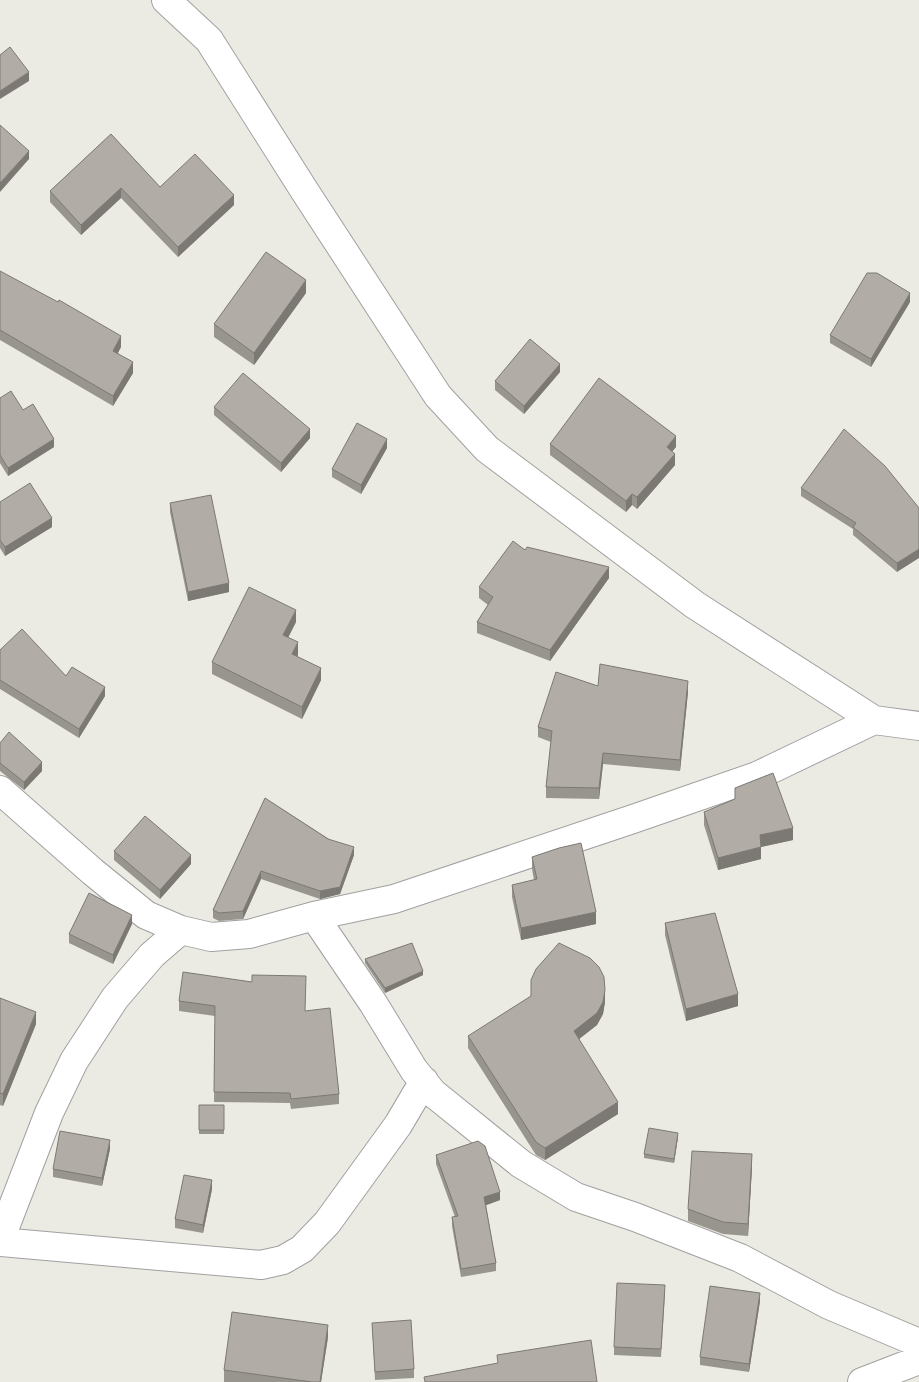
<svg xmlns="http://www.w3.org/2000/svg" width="919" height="1382" font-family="'Fira Sans Condensed',sans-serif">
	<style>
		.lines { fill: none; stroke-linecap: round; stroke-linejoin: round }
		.minor-casing { stroke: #a0a0a0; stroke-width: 30 }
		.minor { stroke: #fff; stroke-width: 28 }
		.wall { fill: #98958f }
		.shaded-wall { fill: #7c7974 }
		.building { fill: #b1ada6; stroke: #7c7974 }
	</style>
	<rect width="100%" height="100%" fill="#ecebe3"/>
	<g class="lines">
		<g class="minor-casing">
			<path id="minor" d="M 166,0 L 209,40 L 304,190 L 438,396 L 487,449 L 695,605 L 874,720 L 919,726
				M 0,790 L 93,872 L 146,915 L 181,930 L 211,937 L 249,934 L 314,916 L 394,899 L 633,819 L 757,776 L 874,720
				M 314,916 L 373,1003 L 414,1070 L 433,1093 L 521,1164 L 576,1197 L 635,1217 L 740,1258 L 829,1305 L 919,1343
				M 0,1240 L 49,1113 L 74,1061 L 115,998 L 152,955 L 181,930
				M 0,1242 L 261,1265 L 283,1260 L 302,1249 L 327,1223 L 398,1125 L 424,1081
				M 862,1382 L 919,1360"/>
		</g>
		<use href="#minor" class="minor"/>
	</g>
	<path class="wall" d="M 111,134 L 160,187 L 234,205 L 178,257 L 121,198 L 81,235 L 50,202 L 50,191 Z
		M 0,271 L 121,347 L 118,353 L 133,373 L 113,406 L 0,340 Z
		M 306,293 L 254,365 L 214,337 L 214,324 Z
		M 910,302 L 871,367 L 830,343 L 830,335 Z
		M 560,372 L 524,414 L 495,390 L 495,381 Z
		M 0,398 L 23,410 L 54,447 L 8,476 L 0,463 Z
		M 214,407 L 310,438 L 281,472 L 214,415 Z
		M 550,444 L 676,447 L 672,451 L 675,465 L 637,509 L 632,505 L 626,512 L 550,455 Z
		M 387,448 L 361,494 L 332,477 L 332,469 Z
		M 801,488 L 919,508 L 897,572 L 853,535 L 853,529 L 801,496 Z
		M 0,502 L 52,527 L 5,556 L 0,548 Z
		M 170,503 L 229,592 L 188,601 L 170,512 Z
		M 525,550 L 609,578 L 550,661 L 477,633 L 477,622 L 488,605 L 479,598 L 479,587 Z
		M 296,622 L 288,638 L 298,655 L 297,656 L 321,680 L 302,719 L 212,674 L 212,662 Z
		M 0,650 L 66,676 L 105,696 L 79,738 L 0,689 Z
		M 598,686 L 688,692 L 680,771 L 603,764 L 599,799 L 546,798 L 546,787 L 551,742 L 538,737 L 538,727 Z
		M 0,743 L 42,771 L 24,790 L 0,771 Z
		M 265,798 L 354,855 L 340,894 L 320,899 L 261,879 L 243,919 L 219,921 L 213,918 L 213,910 Z
		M 704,812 L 793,840 L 761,847 L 761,859 L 718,870 L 704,825 Z
		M 114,851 L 191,864 L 160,899 L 114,860 Z
		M 532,857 L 596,924 L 521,940 L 512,897 L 512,885 L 534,880 L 532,869 Z
		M 665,923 L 738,1006 L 686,1021 L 665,935 Z
		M 132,924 L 113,964 L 69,943 L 69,934 Z
		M 365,959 L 423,975 L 385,993 L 365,963 Z
		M 0,998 L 36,1024 L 3,1106 L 0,1105 Z
		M 179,1001 L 305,1011 L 339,1094 L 339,1104 L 291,1109 L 290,1103 L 214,1102 L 215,1016 L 179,1011 Z
		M 605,1002 L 603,1014 L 597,1025 L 579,1039 L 618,1114 L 545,1160 L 536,1155 L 468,1048 L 468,1036 Z
		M 199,1105 L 224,1105 L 224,1134 L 199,1134 Z
		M 678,1137 L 674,1163 L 644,1158 L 644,1154 Z
		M 110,1149 L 102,1186 L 53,1177 L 53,1169 Z
		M 436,1155 L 500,1200 L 486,1205 L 496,1263 L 496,1271 L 461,1277 L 452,1226 L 452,1217 L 455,1217 L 436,1164 Z
		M 752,1167 L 748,1236 L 723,1234 L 688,1221 L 688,1209 Z
		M 212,1189 L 203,1233 L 175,1228 L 175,1219 Z
		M 665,1294 L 661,1357 L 614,1355 L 614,1347 Z
		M 760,1301 L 749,1372 L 700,1365 L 700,1357 Z
		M 372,1323 L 414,1369 L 414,1378 L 375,1380 Z
		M 328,1337 L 321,1382 L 224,1382 L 224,1370 Z"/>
	<path class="shaded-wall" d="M 29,72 L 29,81 L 0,99 L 0,91 Z
		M 29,151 L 29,159 L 0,192 L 0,183 Z
		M 121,188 L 121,198 L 81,235 L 81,225 Z
		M 234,195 L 234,205 L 178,257 L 178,247 Z
		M 306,280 L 306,293 L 254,365 L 254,353 Z
		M 910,293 L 910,302 L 871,367 L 871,359 Z
		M 121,336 L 121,347 L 113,361 L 113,351 Z
		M 133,362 L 133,373 L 113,406 L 113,396 Z
		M 560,364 L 560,372 L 524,414 L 524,406 Z
		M 310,429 L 310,438 L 281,472 L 281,463 Z
		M 676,436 L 676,447 L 667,458 L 667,447 Z
		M 54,439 L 54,447 L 8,476 L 8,468 Z
		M 387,439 L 387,448 L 361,494 L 361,485 Z
		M 675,454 L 675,465 L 637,509 L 637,497 Z
		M 632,494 L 632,505 L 626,512 L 626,501 Z
		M 52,518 L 52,527 L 5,556 L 5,547 Z
		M 919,549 L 919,558 L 897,572 L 897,563 Z
		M 609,567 L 609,578 L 550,661 L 550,650 Z
		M 229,583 L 229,592 L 188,601 L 188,592 Z
		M 296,610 L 296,622 L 283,647 L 283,635 Z
		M 298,642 L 298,655 L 292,666 L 292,654 Z
		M 321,668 L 321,680 L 302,719 L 302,707 Z
		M 688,681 L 688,692 L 680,771 L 680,760 Z
		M 105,687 L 105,696 L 79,738 L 79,729 Z
		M 603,753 L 603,764 L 599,799 L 599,788 Z
		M 42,762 L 42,771 L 24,790 L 24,782 Z
		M 793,828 L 793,840 L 761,847 L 761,859 L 718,870 L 718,858 L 760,835 Z
		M 354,847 L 354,855 L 340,894 L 320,899 L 320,891 Z
		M 191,855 L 191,864 L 160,899 L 160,890 Z
		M 261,871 L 261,879 L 243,919 L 243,911 Z
		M 596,912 L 596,924 L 521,940 L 521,928 Z
		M 132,915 L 132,924 L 113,964 L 113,955 Z
		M 423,971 L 423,975 L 385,993 L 385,988 Z
		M 605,990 L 605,1002 L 603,1014 L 597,1025 L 574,1043 L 574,1031 Z
		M 738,994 L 738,1006 L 686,1021 L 686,1009 Z
		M 36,1012 L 36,1024 L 3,1106 L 3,1094 Z
		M 618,1102 L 618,1114 L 545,1160 L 545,1148 Z
		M 678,1133 L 678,1137 L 674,1163 L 674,1159 Z
		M 110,1140 L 110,1149 L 102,1186 L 102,1178 Z
		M 752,1154 L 752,1167 L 748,1236 L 748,1224 Z
		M 212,1180 L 212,1189 L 203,1233 L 203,1225 Z
		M 500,1192 L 500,1200 L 484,1206 L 484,1197 Z
		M 760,1293 L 760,1301 L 749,1372 L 749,1364 Z
		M 328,1325 L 328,1337 L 321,1382 L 320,1382 Z"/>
	<path class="building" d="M 10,47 L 29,72 L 0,91 L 0,55 Z
		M 0,125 L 29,151 L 0,183 Z
		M 111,134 L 160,187 L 195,154 L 234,195 L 178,247 L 121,188 L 81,225 L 50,191 Z
		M 266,252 L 306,280 L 254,353 L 214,324 Z
		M 0,271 L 58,302 L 59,300 L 121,336 L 113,351 L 133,362 L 113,396 L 0,330 Z
		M 867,273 L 877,273 L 910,293 L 871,359 L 830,335 Z
		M 530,339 L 560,364 L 524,406 L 495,381 Z
		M 243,373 L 310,429 L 281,463 L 214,407 Z
		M 599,378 L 676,436 L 667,447 L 675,454 L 637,497 L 632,494 L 626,501 L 550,444 Z
		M 11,391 L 23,410 L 33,404 L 54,439 L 8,468 L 0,455 L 0,398 Z
		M 357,423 L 387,439 L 361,485 L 332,469 Z
		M 844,429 L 885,466 L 919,508 L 919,549 L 897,563 L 853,527 L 856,523 L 801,488 Z
		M 30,483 L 52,518 L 5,547 L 0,540 L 0,502 Z
		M 211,495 L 229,583 L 188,592 L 170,503 Z
		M 513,541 L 525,550 L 527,547 L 609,567 L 550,650 L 477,622 L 493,597 L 479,587 Z
		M 249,587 L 296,610 L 283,635 L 298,642 L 292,654 L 321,668 L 302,707 L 212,662 Z
		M 22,629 L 66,676 L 72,667 L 105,687 L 79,729 L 0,680 L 0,650 Z
		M 600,664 L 688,681 L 680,760 L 603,753 L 599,788 L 546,787 L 552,731 L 538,727 L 556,672 L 598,686 Z
		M 9,732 L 42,762 L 24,782 L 0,763 L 0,743 Z
		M 773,773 L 793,828 L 760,835 L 761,847 L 718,858 L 704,812 L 735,799 L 735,788 Z
		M 265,798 L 328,839 L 354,847 L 340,887 L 320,891 L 261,871 L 243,911 L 219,913 L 213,910 Z
		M 145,816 L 191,855 L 160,890 L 114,851 Z
		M 581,843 L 596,912 L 521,928 L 512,885 L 537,879 L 532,857 L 559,848 Z
		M 89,893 L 132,915 L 113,955 L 69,934 Z
		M 715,913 L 738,994 L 686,1009 L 665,923 Z
		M 412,943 L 423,971 L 385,988 L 365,959 Z
		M 559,943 L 590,958 L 599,967 L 604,977 L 605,990 L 603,1002 L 597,1013 L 574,1031 L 618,1102 L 545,1148 L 536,1142 L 468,1036 L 531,996 L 531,980 L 536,969 Z
		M 183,972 L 252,982 L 252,975 L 306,976 L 305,1011 L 330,1008 L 339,1094 L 291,1099 L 290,1093 L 214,1092 L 215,1006 L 179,1001 Z
		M 0,998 L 36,1012 L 3,1094 L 0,1093 Z
		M 199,1105 L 224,1105 L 224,1130 L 199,1130 Z
		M 649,1128 L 678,1133 L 674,1159 L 644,1154 Z
		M 60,1131 L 110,1140 L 102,1178 L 53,1169 Z
		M 478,1141 L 485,1146 L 500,1192 L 484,1197 L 496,1263 L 461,1269 L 452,1217 L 458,1216 L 436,1155 Z
		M 692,1151 L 752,1154 L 748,1224 L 723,1222 L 688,1209 Z
		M 184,1175 L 212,1180 L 203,1225 L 175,1219 Z
		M 617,1283 L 665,1285 L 661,1349 L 614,1347 Z
		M 710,1286 L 760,1293 L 749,1364 L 700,1357 Z
		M 232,1312 L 328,1325 L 320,1382 L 312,1382 L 224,1370 Z
		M 411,1320 L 414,1369 L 375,1372 L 372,1323 Z
		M 591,1340 L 597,1382 L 425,1382 L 424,1377 L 498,1363 L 497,1355 Z"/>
</svg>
